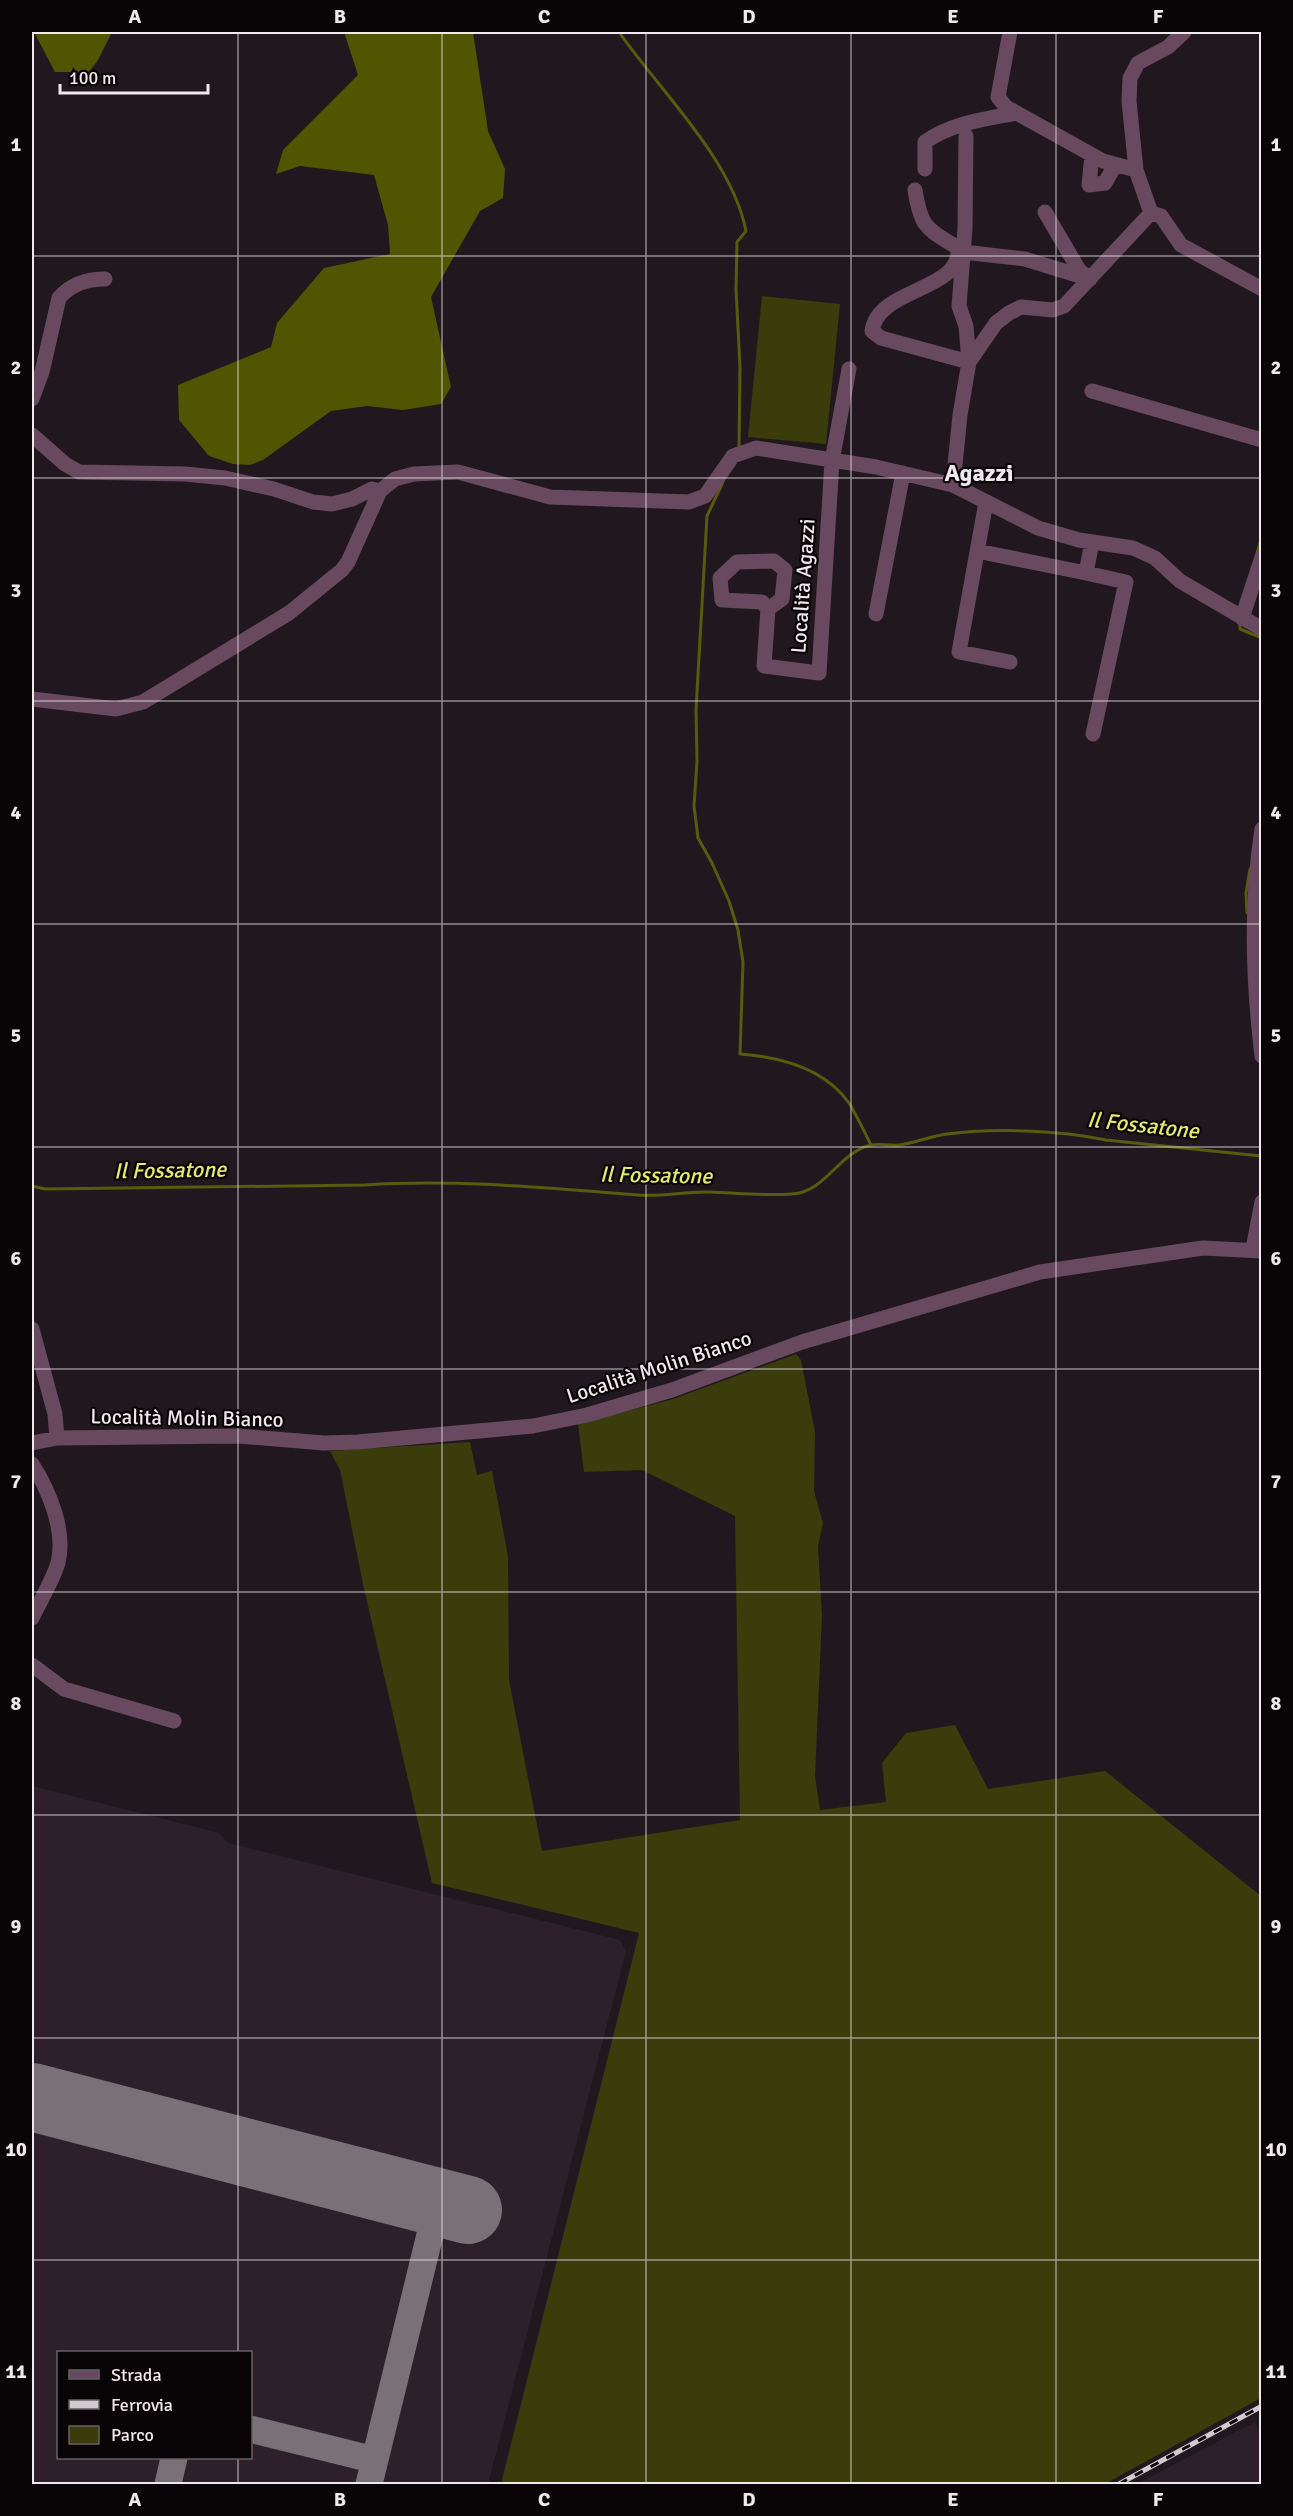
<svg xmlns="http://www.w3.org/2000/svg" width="1293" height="2516" font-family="Signika,sans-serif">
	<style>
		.built { fill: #2e202a; fill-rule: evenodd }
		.green { fill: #3a3c0b }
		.forest { fill: #515401 }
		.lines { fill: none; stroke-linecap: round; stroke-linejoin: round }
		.stream { stroke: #585b0d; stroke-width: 3 }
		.taxiway { stroke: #797176; stroke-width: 27 }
		.runway { stroke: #797176; stroke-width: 68 }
		.minor { stroke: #68495f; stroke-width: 15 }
		.rail-casing { stroke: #d1cace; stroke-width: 5 }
		.rail { stroke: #090507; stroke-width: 3; stroke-dasharray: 9; stroke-linecap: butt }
		.grid { fill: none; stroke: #efe8ec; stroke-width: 1.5; stroke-opacity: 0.55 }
		.labels { text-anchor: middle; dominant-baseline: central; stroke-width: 4.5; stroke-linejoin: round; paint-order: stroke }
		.street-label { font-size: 21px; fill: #efe8ec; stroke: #090507 }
		.water-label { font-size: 22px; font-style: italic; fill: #e3eb6f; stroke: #090507 }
		.quarter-label { font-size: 24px; font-weight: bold; fill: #efe8ec; stroke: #090507 }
		.neatline { fill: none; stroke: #efe8ec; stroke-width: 2 }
		.grid-label { font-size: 20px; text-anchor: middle; font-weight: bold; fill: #efe8ec }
	</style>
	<rect width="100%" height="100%" fill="#21181f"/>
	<path class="built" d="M 32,1786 L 219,1833 L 228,1843 L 620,1940 L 626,1951 L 488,2484 L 32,2484 ZM 58,2352 L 250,2352 L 250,2458 L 58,2458 Z
		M 1255,2422 L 1261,2435 L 1261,2484 L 1137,2484 Z"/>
	<path class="green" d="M 762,296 L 840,304 L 826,444 L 748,437 Z
		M 796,1354 L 801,1360 L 815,1432 L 814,1491 L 823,1523 L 818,1546 L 822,1616 L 815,1776 L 820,1810 L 886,1802 L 882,1763 L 906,1733 L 955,1725 L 988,1789 L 1105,1771 L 1261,1896 L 1261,2398 L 1105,2484 L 501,2484 L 639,1933 L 432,1883 L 363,1584 L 340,1470 L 330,1451 L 470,1442 L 477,1475 L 492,1471 L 508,1556 L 509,1680 L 542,1851 L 740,1820 L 735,1516 L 642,1470 L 584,1472 L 578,1424 L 673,1399 Z"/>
	<path class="forest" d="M 34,32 L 112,32 L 98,60 L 89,72 L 55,72 Z
		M 344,32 L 473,32 L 488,131 L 505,169 L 503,198 L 480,211 L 431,297 L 451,387 L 441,404 L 403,410 L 367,406 L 331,411 L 263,460 L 250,465 L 233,464 L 209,456 L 179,420 L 178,385 L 271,347 L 277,323 L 324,268 L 390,254 L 388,225 L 374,175 L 300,166 L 276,174 L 283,150 L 358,75 Z"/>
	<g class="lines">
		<path class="stream" d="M 619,32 C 660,91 732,159 746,231 L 737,242 L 736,289 L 740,367 L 739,449
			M 723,482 L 707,516 L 696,710 L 697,761 L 694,806 L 698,838 L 712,863 L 729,901 L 738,930 L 743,962 L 740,1054 C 780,1057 825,1069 849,1103 C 857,1116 864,1131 871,1145
			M 1257,553 L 1262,537
			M 1240,623 L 1240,629 L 1262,638
			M 1247,913 L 1246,893 L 1250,869
			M 1260,1060 L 1262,1074
			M 32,1186 L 45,1189 L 365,1185 C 456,1179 547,1188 638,1195 C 662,1197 686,1191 710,1192 C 738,1193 764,1196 792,1194 C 826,1192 839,1152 871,1145 C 880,1143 890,1146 899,1145 C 915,1143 931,1136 947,1134 C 996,1128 1058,1130 1106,1140 L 1261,1156 L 1262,1153"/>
		<path class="taxiway" d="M 250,2429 L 375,2460
			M 168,2484 L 174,2458
			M 369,2484 L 438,2202"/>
		<path class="runway" d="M 32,2097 L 468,2210"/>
		<path class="minor" d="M 1010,32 L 998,97 L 1006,107 L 1103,161 L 1136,170
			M 1184,32 L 1168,47 L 1138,63 L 1130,78 L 1129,101 L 1136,170 L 1151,213 L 1161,216 L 1181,245 L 1262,289
			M 1092,155 L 1089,185 L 1105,183 L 1115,165
			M 925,169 L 925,142 C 951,123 986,119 1017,113
			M 915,190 C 921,228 926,228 958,248 C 962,292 878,287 872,331 L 881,338 L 969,362 L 966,326 L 959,306 L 965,229 L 966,136
			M 1045,212 L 1079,270 L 1087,277
			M 972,253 L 1025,259 L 1090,279
			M 1092,391 L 1262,440
			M 32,399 L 42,372 L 59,298 C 71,284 87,279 105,279
			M 32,435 L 65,464 L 79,472 L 185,474 L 225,478 L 274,489 L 313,502 L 332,504 L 352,499 L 372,489 L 380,491
			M 953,485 L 960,415 L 969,362 L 996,323 L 1009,313 L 1021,307 L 1053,310 L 1064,306 L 1151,213
			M 986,502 L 959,652 L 1010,662
			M 1092,542 L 1086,573 L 1126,582 L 1093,734
			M 977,551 L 1086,573
			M 774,561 L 785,570 L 782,599 L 768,609 L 762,602 L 722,600 L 720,578 L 737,562 Z
			M 768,609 L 764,666 L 819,673 L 832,461 L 849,369
			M 876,614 L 903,473
			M 1242,618 L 1262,557
			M 32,699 L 116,709 L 143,702 L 289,613 L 342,570 L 348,562 L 380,491 L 395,479 L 414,474 L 458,472 L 550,497 L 689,502 L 705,496 L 733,456 L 756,448 L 876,467 L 953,485 L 1038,528 L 1079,540 L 1133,548 L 1155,558 L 1180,581 L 1262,629
			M 1262,829 C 1250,904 1253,981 1262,1056
			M 1253,1249 L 1262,1202
			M 32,1329 L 55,1414 L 57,1438
			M 32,1443 L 57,1438 L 238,1436 L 324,1443 L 358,1442 L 533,1426 L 587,1415 L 672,1390 L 802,1342 L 1040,1272 L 1203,1248 L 1262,1251
			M 32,1464 C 49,1490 66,1531 58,1563 C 52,1582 40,1601 32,1618
			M 32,1665 L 64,1689 L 174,1721"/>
		<g class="rail-casing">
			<path id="rail" d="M 1119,2484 L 1262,2406"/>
		</g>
		<use href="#rail" class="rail"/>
	</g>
	<path class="grid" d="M 238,32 L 238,2352M 442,32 L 442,2484M 646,32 L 646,2484M 851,32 L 851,2484M 1056,32 L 1056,2484M 32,256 L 1262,256M 32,478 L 1262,478M 32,701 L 1262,701M 32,924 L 1262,924M 32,1147 L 1262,1147M 32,1369 L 1262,1369M 32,1592 L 1262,1592M 32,1815 L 1262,1815M 32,2038 L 1262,2038M 32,2260 L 1262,2260M 238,2458 L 238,2484"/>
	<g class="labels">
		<g class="street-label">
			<text transform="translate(803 586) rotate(-86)">Località Agazzi</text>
			<text transform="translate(659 1367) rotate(-18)">Località Molin Bianco</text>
			<text transform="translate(187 1418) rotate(1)">Località Molin Bianco</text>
		</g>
		<g class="water-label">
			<text transform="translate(1143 1125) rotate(6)">Il Fossatone</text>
			<text transform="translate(170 1170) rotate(-1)">Il Fossatone</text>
			<text transform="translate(656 1175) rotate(1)">Il Fossatone</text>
		</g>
		<g class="quarter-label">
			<text x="979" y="473">Agazzi</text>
		</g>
	</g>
	<rect width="1293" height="2516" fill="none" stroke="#090507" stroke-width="66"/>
	<rect x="57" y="2351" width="195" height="108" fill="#090507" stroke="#656063" stroke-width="1.5"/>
	<rect x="69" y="2370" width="30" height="9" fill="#68495f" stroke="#656063" stroke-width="1.5"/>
	<text x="111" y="2381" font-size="18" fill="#efe8ec">Strada</text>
	<rect x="69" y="2400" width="30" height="9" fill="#d1cace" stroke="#656063" stroke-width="1.5"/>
	<text x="111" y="2411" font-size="18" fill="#efe8ec">Ferrovia</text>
	<rect x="69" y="2426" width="30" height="18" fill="#3a3c0b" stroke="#656063" stroke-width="1.5"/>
	<text x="111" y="2441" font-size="18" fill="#efe8ec">Parco</text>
	<path d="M60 84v9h148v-9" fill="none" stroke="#efe8ec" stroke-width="3"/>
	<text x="69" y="84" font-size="18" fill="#efe8ec" stroke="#090507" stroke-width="4.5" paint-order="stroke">100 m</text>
	<rect x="33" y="33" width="1227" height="2450" class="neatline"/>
	<g class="grid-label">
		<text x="135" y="23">A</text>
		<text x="340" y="23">B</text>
		<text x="544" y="23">C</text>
		<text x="749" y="23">D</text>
		<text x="953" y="23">E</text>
		<text x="1158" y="23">F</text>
		<text x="16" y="151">1</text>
		<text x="1276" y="151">1</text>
		<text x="16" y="374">2</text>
		<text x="1276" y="374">2</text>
		<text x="16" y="597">3</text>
		<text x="1276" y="597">3</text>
		<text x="16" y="819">4</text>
		<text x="1276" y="819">4</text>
		<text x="16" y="1042">5</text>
		<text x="1276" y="1042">5</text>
		<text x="16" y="1265">6</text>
		<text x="1276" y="1265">6</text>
		<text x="16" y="1488">7</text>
		<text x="1276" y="1488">7</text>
		<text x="16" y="1710">8</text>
		<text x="1276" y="1710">8</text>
		<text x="16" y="1933">9</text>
		<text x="1276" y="1933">9</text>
		<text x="16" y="2156">10</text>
		<text x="1276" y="2156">10</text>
		<text x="16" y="2378">11</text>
		<text x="1276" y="2378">11</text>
		<text x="135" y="2506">A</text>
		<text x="340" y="2506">B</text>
		<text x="544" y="2506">C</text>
		<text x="749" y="2506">D</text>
		<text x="953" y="2506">E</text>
		<text x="1158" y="2506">F</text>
	</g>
</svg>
